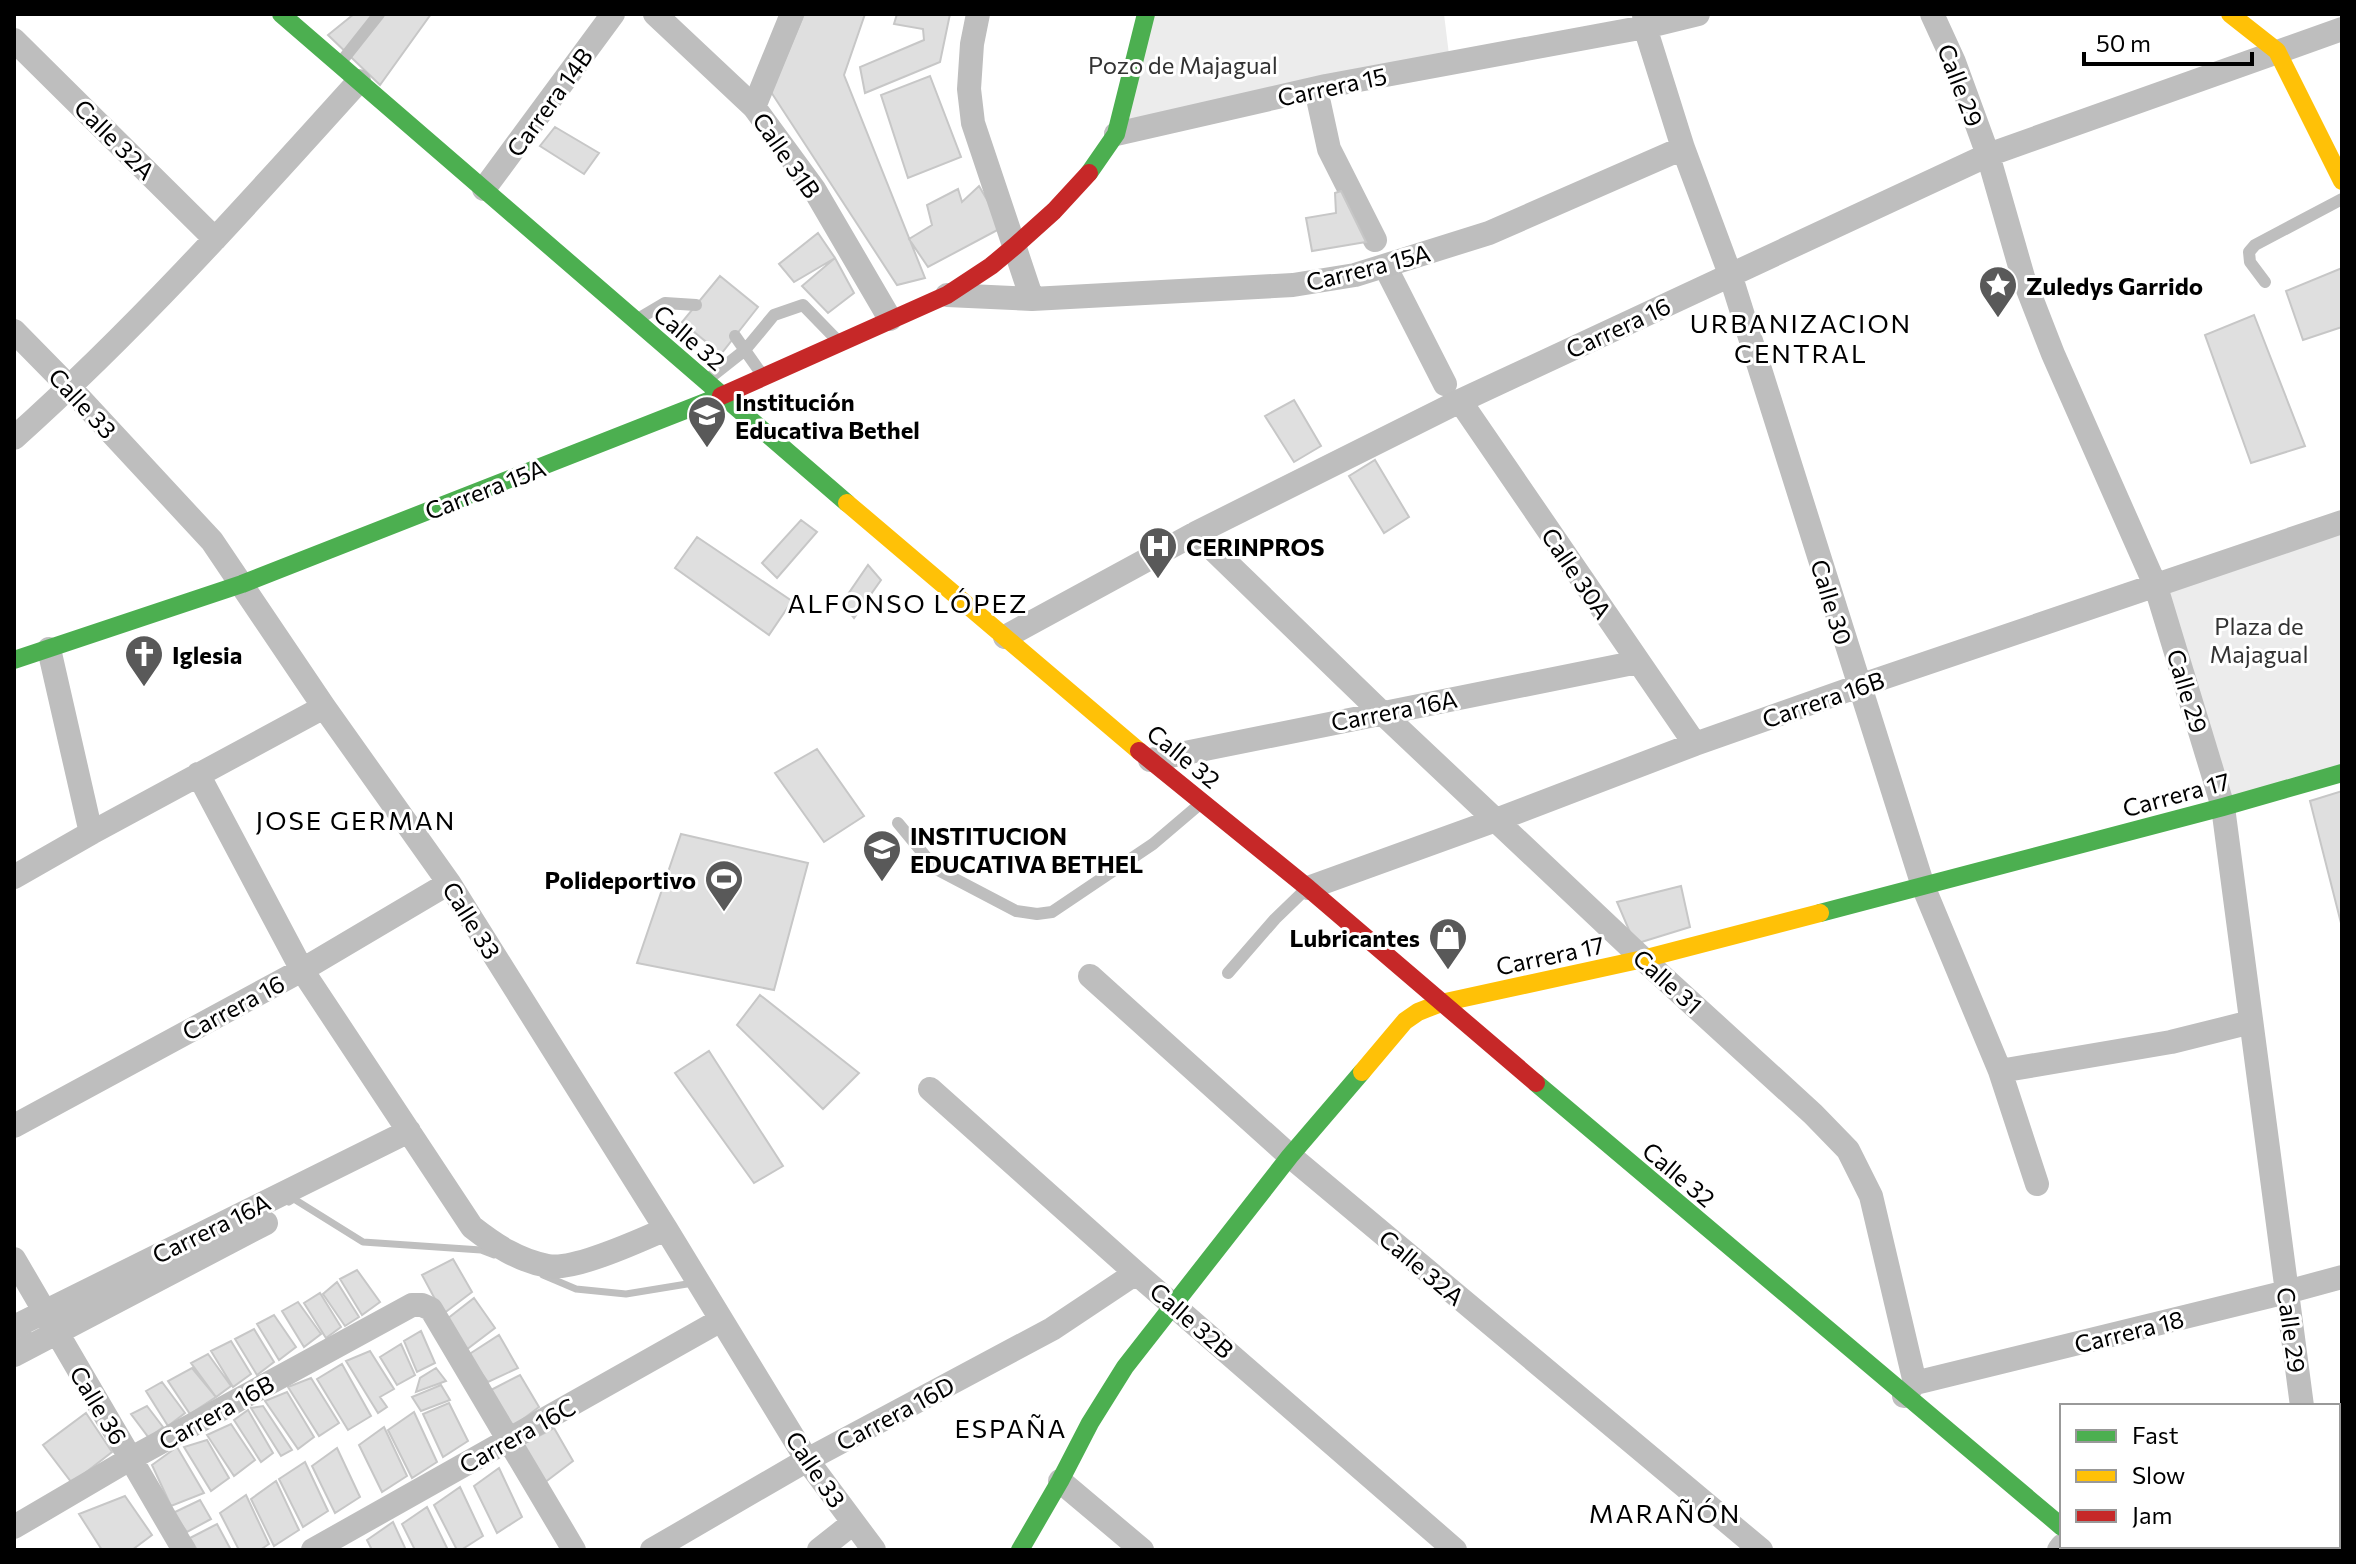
<svg xmlns="http://www.w3.org/2000/svg" width="2356" height="1564" font-family="Commissioner,sans-serif">
	<style>
		.green { fill: #ececec }
		.lines { fill: none; stroke-linecap: round; stroke-linejoin: round }
		.stream { stroke: #bfbfbf; stroke-width: 7 }
		.canal { stroke: #bfbfbf; stroke-width: 24 }
		.building { fill: #dfdfdf; stroke: #c7c7c7; stroke-width: 2 }
		.lane { stroke: #bebebe; stroke-width: 12 }
		.street { stroke: #bebebe; stroke-width: 24 }
		.fast { stroke: #4caf50; stroke-width: 18 }
		.slow { stroke: #ffc107; stroke-width: 18 }
		.jam { stroke: #c62828; stroke-width: 18 }
		.labels { text-anchor: middle; dominant-baseline: central; stroke-width: 6; stroke-linejoin: round; paint-order: stroke }
		.park-label { font-size: 24px; fill: #333; stroke: #fff }
		.street-label { font-size: 24px; fill: #000; stroke: #fff }
		.poi-label { font-size: 24px; font-weight: bold; fill: #000; stroke: #fff; text-anchor: start }
		.neighbourhood-label { font-size: 26px; letter-spacing: 2px; fill: #000; stroke: #fff }
	</style>
	<rect width="100%" height="100%" fill="#fff"/>
	<path class="green" d="M 1146,14 L 1444,14 L 1450,63 L 1107,133 Z
		M 2342,522 L 2342,773 L 2223,807 L 2156,587 Z"/>
	<g class="lines">
		<path class="stream" d="M 289,1202 L 294,1199 L 363,1242 L 481,1250 L 494,1255
			M 543,1275 L 576,1289 L 626,1294 L 693,1283
			M 14,1341 L 28,1333"/>
		<path class="canal" d="M 1319,103 L 1329,149 L 1375,240
			M 1390,276 L 1445,384"/>
	</g>
	<path class="building" d="M 354,14 L 431,14 L 380,85 L 328,35 Z
		M 804,14 L 865,14 L 844,75 L 925,278 L 897,285 L 771,92 Z
		M 897,14 L 950,14 L 940,62 L 865,93 L 860,67 L 924,40 L 923,29 L 894,24 Z
		M 930,76 L 961,157 L 908,178 L 881,95 Z
		M 555,127 L 599,153 L 584,174 L 540,146 Z
		M 979,186 L 1003,227 L 928,267 L 909,239 L 932,225 L 927,205 L 958,189 L 962,202 Z
		M 1341,191 L 1366,242 L 1312,251 L 1306,218 L 1336,213 L 1335,193 Z
		M 818,233 L 835,258 L 794,282 L 779,264 Z
		M 835,258 L 854,293 L 828,313 L 802,286 Z
		M 2342,268 L 2342,327 L 2303,340 L 2286,291 Z
		M 720,276 L 758,307 L 721,354 L 682,322 Z
		M 2254,315 L 2305,446 L 2251,463 L 2205,335 Z
		M 1294,400 L 1321,446 L 1294,462 L 1265,416 Z
		M 1375,460 L 1409,517 L 1384,533 L 1349,476 Z
		M 801,520 L 817,532 L 777,578 L 762,563 Z
		M 697,537 L 792,601 L 769,635 L 675,568 Z
		M 868,565 L 881,580 L 854,618 L 842,603 Z
		M 817,749 L 864,816 L 824,842 L 775,773 Z
		M 2342,791 L 2342,922 L 2341,923 L 2310,801 Z
		M 681,834 L 808,863 L 774,990 L 637,963 Z
		M 1681,886 L 1690,927 L 1635,944 L 1617,902 Z
		M 760,995 L 859,1073 L 823,1109 L 737,1025 Z
		M 709,1051 L 783,1166 L 754,1183 L 675,1073 Z
		M 453,1259 L 472,1292 L 443,1314 L 422,1275 Z
		M 357,1270 L 380,1302 L 362,1315 L 340,1279 Z
		M 337,1282 L 359,1317 L 345,1326 L 323,1294 Z
		M 320,1293 L 341,1327 L 326,1338 L 304,1303 Z
		M 474,1298 L 495,1328 L 466,1350 L 447,1319 Z
		M 298,1302 L 321,1334 L 304,1347 L 282,1311 Z
		M 274,1315 L 296,1347 L 279,1360 L 257,1324 Z
		M 254,1329 L 274,1362 L 257,1375 L 235,1339 Z
		M 421,1331 L 435,1363 L 417,1372 L 404,1341 Z
		M 499,1335 L 518,1368 L 488,1382 L 468,1355 Z
		M 231,1341 L 251,1374 L 233,1387 L 211,1351 Z
		M 401,1344 L 415,1375 L 397,1385 L 380,1357 Z
		M 370,1351 L 394,1389 L 380,1397 L 387,1407 L 378,1413 L 346,1361 Z
		M 208,1354 L 231,1386 L 216,1397 L 191,1363 Z
		M 342,1364 L 371,1416 L 348,1430 L 317,1379 Z
		M 192,1368 L 216,1397 L 190,1414 L 168,1381 Z
		M 436,1368 L 446,1381 L 416,1392 L 420,1378 Z
		M 520,1375 L 539,1407 L 510,1429 L 489,1391 Z
		M 311,1378 L 339,1423 L 319,1436 L 288,1387 Z
		M 162,1382 L 185,1413 L 168,1426 L 146,1391 Z
		M 441,1385 L 450,1400 L 421,1411 L 412,1397 Z
		M 287,1392 L 314,1437 L 298,1449 L 265,1401 Z
		M 449,1403 L 468,1441 L 443,1457 L 423,1414 Z
		M 147,1406 L 163,1427 L 149,1438 L 131,1414 Z
		M 263,1406 L 292,1450 L 281,1456 L 251,1408 Z
		M 248,1410 L 273,1453 L 261,1462 L 234,1420 Z
		M 414,1412 L 437,1462 L 412,1478 L 388,1430 Z
		M 86,1413 L 112,1452 L 72,1483 L 43,1445 Z
		M 231,1424 L 255,1460 L 234,1476 L 207,1435 Z
		M 384,1427 L 407,1476 L 382,1492 L 359,1445 Z
		M 554,1428 L 573,1461 L 544,1483 L 523,1444 Z
		M 207,1440 L 229,1478 L 211,1491 L 184,1447 Z
		M 177,1447 L 204,1493 L 171,1506 L 152,1465 Z
		M 337,1448 L 360,1497 L 335,1513 L 312,1466 Z
		M 305,1462 L 328,1511 L 303,1527 L 279,1479 Z
		M 499,1468 L 522,1517 L 497,1533 L 474,1486 Z
		M 276,1481 L 299,1530 L 274,1546 L 251,1499 Z
		M 460,1487 L 483,1536 L 461,1550 L 457,1550 L 434,1505 Z
		M 246,1495 L 269,1544 L 260,1550 L 239,1550 L 220,1513 Z
		M 125,1496 L 152,1535 L 132,1550 L 102,1550 L 79,1514 Z
		M 200,1500 L 211,1519 L 187,1532 L 173,1513 Z
		M 427,1507 L 448,1550 L 415,1550 L 402,1524 Z
		M 393,1522 L 406,1550 L 372,1550 L 367,1540 Z
		M 217,1524 L 231,1550 L 197,1550 L 190,1538 Z"/>
	<g class="lines">
		<path class="lane" d="M 341,62 L 379,14
			M 2265,282 L 2250,262 L 2249,252 L 2255,245 L 2342,199
			M 638,319 L 665,303 L 696,305
			M 735,336 L 763,376
			M 707,380 L 745,350 L 774,315 L 803,305 L 837,340
			M 898,823 L 936,869 L 1016,911 L 1037,914 L 1052,912 L 1153,844 L 1200,804
			M 1228,973 L 1275,919 L 1305,890"/>
		<path class="street" d="M 655,14 L 754,107 L 814,189 L 890,319
			M 978,14 L 972,44 L 969,89 L 973,123 L 1032,299
			M 1644,14 L 1645,27 L 1683,148 L 1730,274 L 1923,886 L 2000,1071 L 2037,1184
			M 1932,14 L 1954,62 L 1988,155 L 2023,277 L 2053,354 L 2156,587 L 2223,807 L 2302,1406
			M 14,40 L 215,239
			M 754,107 L 792,14
			M 1116,134 L 1326,86 L 1645,27 L 1698,14
			M 484,189 L 613,14
			M 947,295 L 1032,299 L 1293,285 L 1355,275 L 1489,233 L 1683,148
			M 14,331 L 70,388 L 212,541 L 324,707 L 449,883 L 666,1229 L 807,1460 L 874,1550
			M 1460,401 L 1695,744
			M 14,438 C 137,328 248,204 359,81
			M 1196,533 L 1381,712 L 1643,959 L 1813,1114 L 1848,1150 L 1871,1196 L 1915,1383 L 1904,1396
			M 1005,637 L 1196,533 L 1460,401 L 1988,155 L 2342,29
			M 49,649 L 91,833
			M 1150,760 L 1638,662
			M 198,774 L 302,970 L 472,1227 C 495,1245 519,1261 548,1266 C 574,1271 641,1240 666,1229
			M 14,877 L 91,833 L 324,707
			M 1308,888 L 1496,820 L 1695,744 L 1859,686 L 2342,522
			M 1090,976 L 1290,1156 L 1761,1550
			M 2000,1071 L 2171,1042 L 2251,1022
			M 930,1089 L 1136,1273 L 1455,1550
			M 14,1126 L 302,970 L 449,883
			M 14,1259 L 184,1550
			M 14,1327 L 409,1131
			M 14,1355 L 266,1223
			M 1915,1383 L 2287,1292 L 2342,1277
			M 1060,1481 L 1142,1550
			M 14,1527 L 130,1459 L 412,1305 L 422,1305 L 431,1309 L 574,1550
			M 2321,1546 L 2322,1550
			M 313,1550 L 721,1320
			M 652,1550 L 807,1460 L 1052,1329 L 1136,1273
			M 819,1550 L 853,1523
			M 2059,1550 L 2062,1546"/>
		<path class="fast" d="M 281,14 L 847,503
			M 1089,173 L 1116,134 L 1146,14
			M 14,660 L 242,584 L 721,396
			M 1820,913 L 2223,807 L 2342,773
			M 1536,1083 L 2062,1527
			M 2085,1546 L 2090,1550
			M 1020,1550 L 1060,1481 L 1090,1423 L 1125,1367 L 1290,1156 L 1362,1072"/>
		<path class="slow" d="M 2230,14 L 2277,51 L 2342,181
			M 847,503 L 1139,751
			M 1362,1072 L 1405,1021 L 1418,1012 L 1441,1003 L 1643,959 L 1820,913"/>
		<path class="jam" d="M 721,396 L 947,295 L 991,266 L 1015,246 L 1054,211 L 1089,173
			M 1139,751 L 1308,888 L 1536,1083"/>
	</g>
	<defs>
		<g id="sight-pin" transform="scale(2)"><path d="M0 17L-7.5 6A9.5 9.5 0 1 1 7.5 6Z" fill="#595959" stroke="#fff"/><path d="M0-6L1.8-2.2L6-1.7L2.9 1.2L3.7 5.4L0 3.3L-3.7 5.4L-2.9 1.2L-6-1.7L-1.8-2.2Z" fill="#fff"/></g>
		<g id="school-pin" transform="scale(2)"><path d="M0 17L-7.5 6A9.5 9.5 0 1 1 7.5 6Z" fill="#595959" stroke="#fff"/><path d="M0-5L7-2L0 1L-7-2ZM-4 1L0 2.5L4 1V4Q0 6-4 4Z" fill="#fff"/></g>
		<g id="hospital-pin" transform="scale(2)"><path d="M0 17L-7.5 6A9.5 9.5 0 1 1 7.5 6Z" fill="#595959" stroke="#fff"/><path d="M-5-5h3v3.5h4V-5h3V5h-3V1.5h-4V5h-3Z" fill="#fff"/></g>
		<g id="church-pin" transform="scale(2)"><path d="M0 17L-7.5 6A9.5 9.5 0 1 1 7.5 6Z" fill="#595959" stroke="#fff"/><path d="M-1.2-6h2.4v3.5h3.3v2.4h-3.3V6h-2.4V-.1h-3.3v-2.4h3.3Z" fill="#fff"/></g>
		<g id="university-pin" transform="scale(2)"><path d="M0 17L-7.5 6A9.5 9.5 0 1 1 7.5 6Z" fill="#595959" stroke="#fff"/><path d="M0-5L7-2L0 1L-7-2ZM-4 1L0 2.5L4 1V4Q0 6-4 4Z" fill="#fff"/></g>
		<g id="stadium-pin" transform="scale(2)"><path d="M0 17L-7.5 6A9.5 9.5 0 1 1 7.5 6Z" fill="#595959" stroke="#fff"/><path d="M0-5a6.5 5 0 1 0 0 10a6.5 5 0 1 0 0-10ZM-3.5-1.8h7v3.6h-7Z" fill="#fff"/></g>
		<g id="shop-pin" transform="scale(2)"><path d="M0 17L-7.5 6A9.5 9.5 0 1 1 7.5 6Z" fill="#595959" stroke="#fff"/><path d="M-5-2.5h2.3a2.7 3.5 0 0 1 5.4 0H5L5.5 6h-11ZM-1.5-2.5h3a1.5 2.3 0 0 0-3 0Z" fill="#fff"/></g>
	</defs>
	<g fill-rule="evenodd">
		<use href="#sight-pin" x="1998" y="285"/>
		<use href="#school-pin" x="707" y="415"/>
		<use href="#hospital-pin" x="1158" y="546"/>
		<use href="#church-pin" x="144" y="654"/>
		<use href="#university-pin" x="882" y="849"/>
		<use href="#stadium-pin" x="724" y="879"/>
		<use href="#shop-pin" x="1448" y="937"/>
	</g>
	<g class="labels">
		<g class="park-label">
			<text x="1183" y="64">Pozo de Majagual</text>
			<text x="2259" y="625">Plaza de<tspan x="2259" dy="28">Majagual</tspan></text>
		</g>
		<g class="street-label">
			<text transform="translate(1961 85) rotate(69)">Calle 29</text>
			<text transform="translate(1332 86) rotate(-12)">Carrera 15</text>
			<text transform="translate(549 102) rotate(-54)">Carrera 14B</text>
			<text transform="translate(115 139) rotate(45)">Calle 32A</text>
			<text transform="translate(787 155) rotate(55)">Calle 31B</text>
			<text transform="translate(1368 267) rotate(-14)">Carrera 15A</text>
			<text transform="translate(1618 327) rotate(-25)">Carrera 16</text>
			<text transform="translate(690 337) rotate(41)">Calle 32</text>
			<text transform="translate(83 403) rotate(47)">Calle 33</text>
			<text transform="translate(485 489) rotate(-21)">Carrera 15A</text>
			<text transform="translate(1577 573) rotate(56)">Calle 30A</text>
			<text transform="translate(1832 602) rotate(73)">Calle 30</text>
			<text transform="translate(2188 691) rotate(73)">Calle 29</text>
			<text transform="translate(1823 699) rotate(-19)">Carrera 16B</text>
			<text transform="translate(1394 710) rotate(-11)">Carrera 16A</text>
			<text transform="translate(1184 756) rotate(39)">Calle 32</text>
			<text transform="translate(2176 794) rotate(-15)">Carrera 17</text>
			<text transform="translate(472 920) rotate(58)">Calle 33</text>
			<text transform="translate(1550 955) rotate(-12)">Carrera 17</text>
			<text transform="translate(1668 981) rotate(42)">Calle 31</text>
			<text transform="translate(233 1007) rotate(-28)">Carrera 16</text>
			<text transform="translate(1679 1174) rotate(40)">Calle 32</text>
			<text transform="translate(211 1228) rotate(-26)">Carrera 16A</text>
			<text transform="translate(1422 1267) rotate(40)">Calle 32A</text>
			<text transform="translate(1192 1320) rotate(41)">Calle 32B</text>
			<text transform="translate(2292 1330) rotate(82)">Calle 29</text>
			<text transform="translate(2129 1331) rotate(-14)">Carrera 18</text>
			<text transform="translate(99 1405) rotate(59)">Calle 36</text>
			<text transform="translate(216 1412) rotate(-29)">Carrera 16B</text>
			<text transform="translate(895 1413) rotate(-28)">Carrera 16D</text>
			<text transform="translate(517 1435) rotate(-29)">Carrera 16C</text>
			<text transform="translate(816 1469) rotate(56)">Calle 33</text>
		</g>
		<g class="poi-label">
			<text x="2026" y="285">Zuledys Garrido</text>
			<text x="735" y="401">Institución<tspan x="735" dy="28">Educativa Bethel</tspan></text>
			<text x="1186" y="546">CERINPROS</text>
			<text x="172" y="654">Iglesia</text>
			<text x="910" y="835">INSTITUCION<tspan x="910" dy="28">EDUCATIVA BETHEL</tspan></text>
			<text x="696" y="879" text-anchor="end">Polideportivo</text>
			<text x="1420" y="937" text-anchor="end">Lubricantes</text>
		</g>
		<g class="neighbourhood-label">
			<text x="1801" y="322">URBANIZACION<tspan x="1801" dy="30">CENTRAL</tspan></text>
			<text x="908" y="602">ALFONSO LÓPEZ</text>
			<text x="356" y="819">JOSE GERMAN</text>
			<text x="1011" y="1427">ESPAÑA</text>
			<text x="1665" y="1512">MARAÑÓN</text>
		</g>
	</g>
	<rect width="2356" height="1564" fill="none" stroke="#000000" stroke-width="32"/>
	<rect x="2060" y="1404" width="280" height="144" fill="#ffffff" stroke="#999999" stroke-width="2"/>
	<rect x="2076" y="1430" width="40" height="12" fill="#4caf50" stroke="#999999" stroke-width="2"/>
	<text x="2132" y="1444" font-size="24" fill="#000000">Fast</text>
	<rect x="2076" y="1470" width="40" height="12" fill="#ffc107" stroke="#999999" stroke-width="2"/>
	<text x="2132" y="1484" font-size="24" fill="#000000">Slow</text>
	<rect x="2076" y="1510" width="40" height="12" fill="#c62828" stroke="#999999" stroke-width="2"/>
	<text x="2132" y="1524" font-size="24" fill="#000000">Jam</text>
	<path d="M2084 52v12h168v-12" fill="none" stroke="#000000" stroke-width="4"/>
	<text x="2096" y="52" font-size="24" fill="#000000" stroke="#ffffff" stroke-width="6" paint-order="stroke">50 m</text>
</svg>
